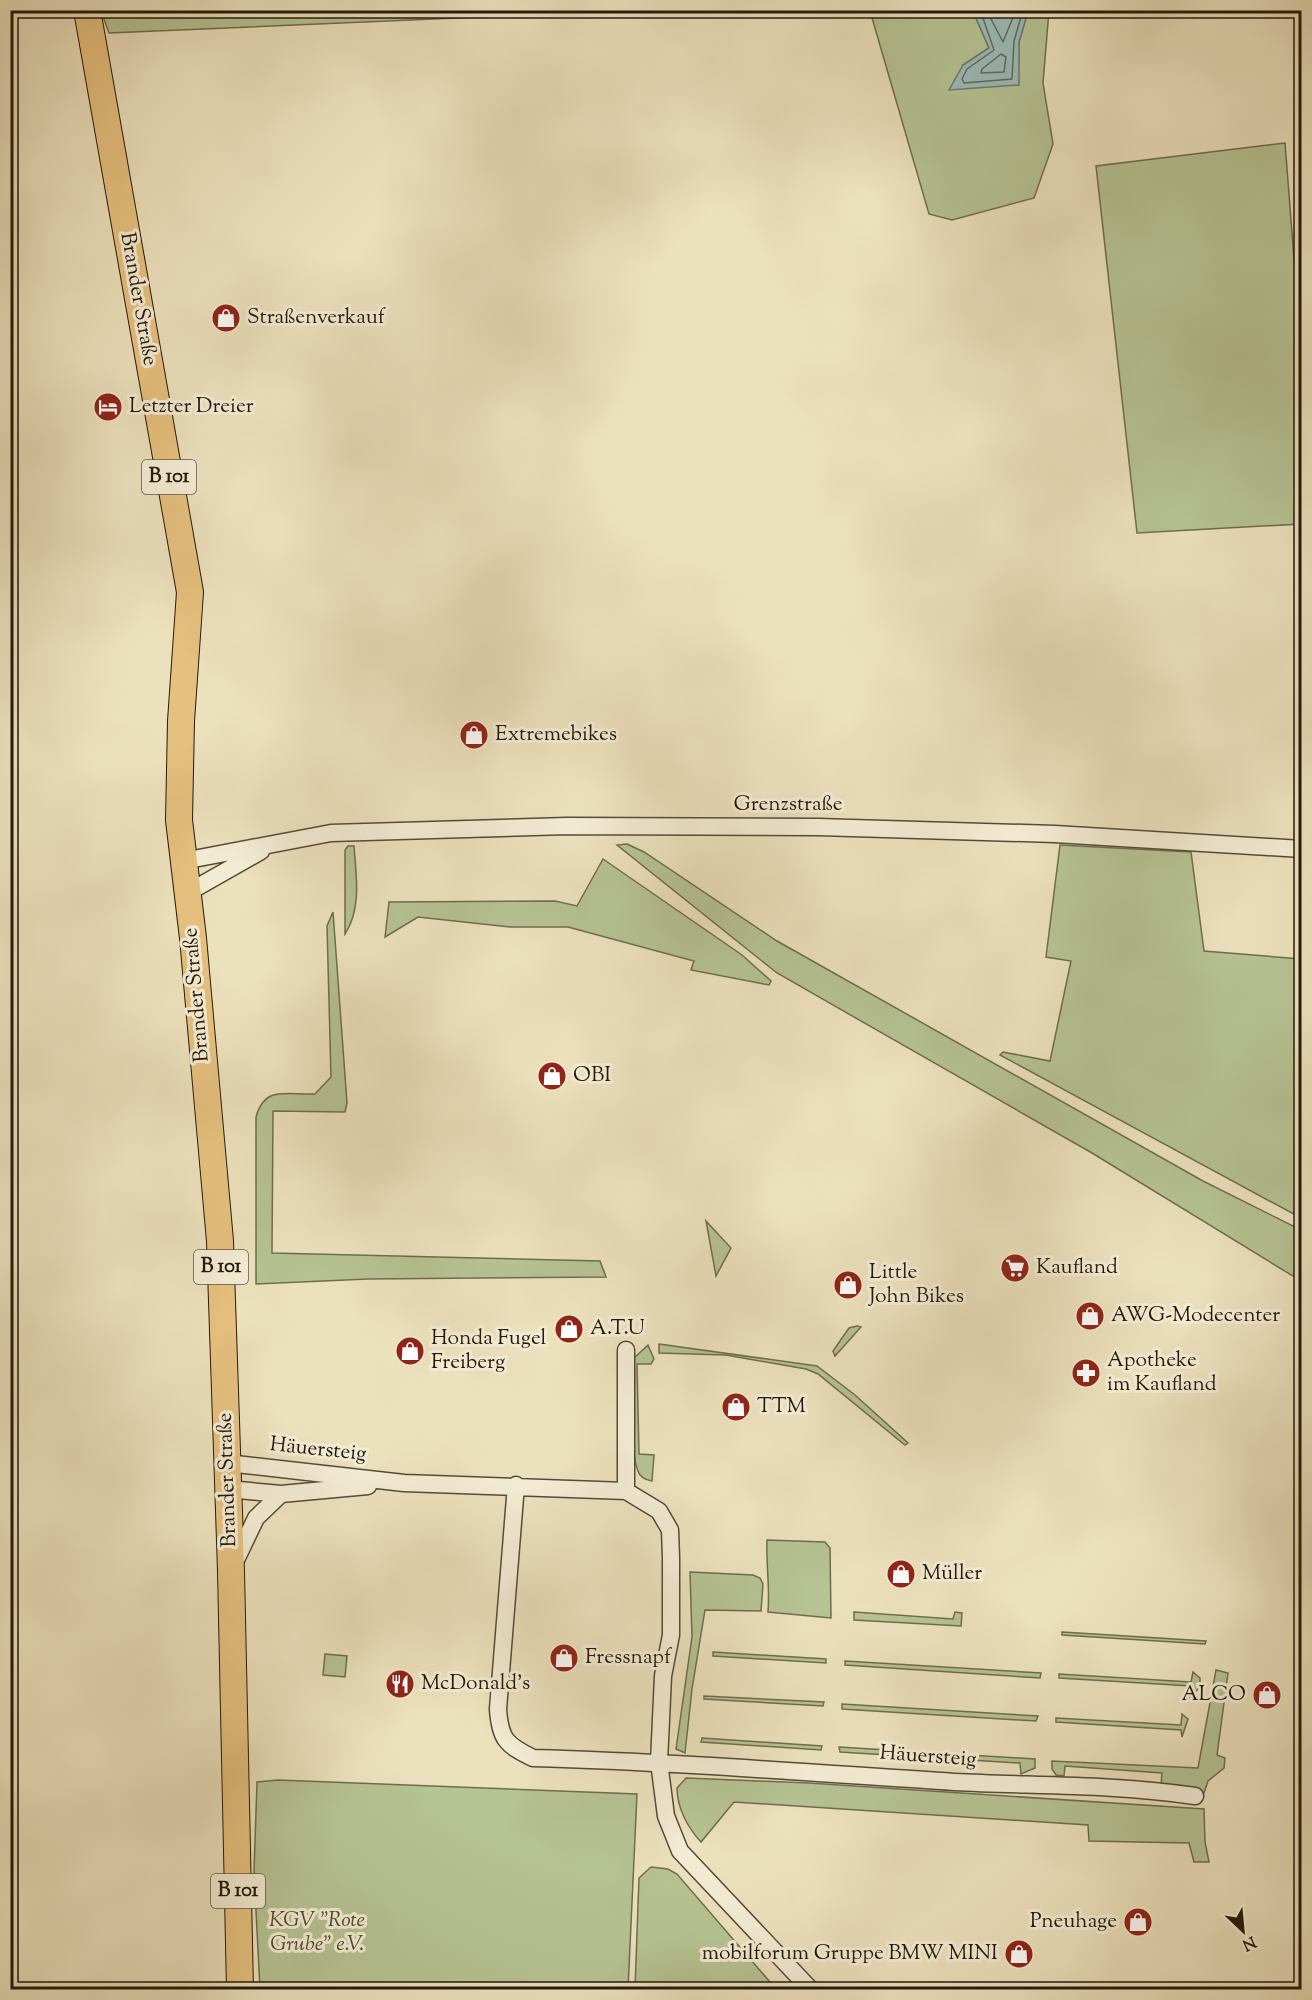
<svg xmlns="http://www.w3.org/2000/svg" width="1312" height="2000" font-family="'Sorts Mill Goudy',serif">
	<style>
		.green { fill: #b6c393; stroke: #6d6e4e; stroke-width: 1.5 }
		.water { fill: #9bbbb9; stroke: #6b7a73; stroke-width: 1.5 }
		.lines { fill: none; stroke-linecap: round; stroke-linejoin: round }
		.shore { stroke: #606a62; stroke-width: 1.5 }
		.minor-casing { stroke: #564b37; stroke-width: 19 }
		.primary-casing { stroke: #24190a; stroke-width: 28 }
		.minor { stroke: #f3ecd4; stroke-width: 16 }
		.primary { stroke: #e6c07e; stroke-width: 26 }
		.labels { text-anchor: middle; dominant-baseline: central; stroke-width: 6; stroke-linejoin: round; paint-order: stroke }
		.shield { fill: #f3ecd4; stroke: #625847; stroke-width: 1.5 }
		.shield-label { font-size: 20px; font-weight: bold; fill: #24190a }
		.street-label { font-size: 21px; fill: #24190a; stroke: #f3ecd4 }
		.poi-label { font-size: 21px; fill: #24190a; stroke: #f3ecd4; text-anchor: start }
		.park-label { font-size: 21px; font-style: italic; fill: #504c33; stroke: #f3ecd4 }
	</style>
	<rect width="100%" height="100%" fill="#ece1bd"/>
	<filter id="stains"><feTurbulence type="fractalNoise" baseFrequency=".00333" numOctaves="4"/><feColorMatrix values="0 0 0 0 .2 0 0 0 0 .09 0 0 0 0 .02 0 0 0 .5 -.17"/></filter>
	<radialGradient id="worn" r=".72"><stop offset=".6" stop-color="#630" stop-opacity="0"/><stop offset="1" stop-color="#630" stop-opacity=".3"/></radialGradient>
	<path class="green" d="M 101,11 L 101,10 L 618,11 L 109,33 Z
		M 870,11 L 979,11 L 976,18 L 989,48 L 963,65 L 1018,85 L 1019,42 L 1028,11 L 1049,11 L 1043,83 L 1053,144 L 1034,198 L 952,220 L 929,214 Z
		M 1285,143 L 1302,362 L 1301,524 L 1137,533 L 1096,166 Z
		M 627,844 L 644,852 L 777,941 L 1203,1181 L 1301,1230 L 1301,1281 L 1092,1153 L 777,973 L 617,845 Z
		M 1060,845 L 1191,852 L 1204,951 L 1301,959 L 1301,1218 L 1000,1055 L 1003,1052 L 1050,1061 L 1071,961 L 1046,957 Z
		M 348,846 L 354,846 C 356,875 362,908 345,934 L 345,850 Z
		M 603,859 L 742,955 L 771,981 L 769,985 L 691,970 L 694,961 L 568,927 L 511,927 L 418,917 L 385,937 L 389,902 L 555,901 L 577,906 Z
		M 333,912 L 347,1103 L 345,1112 L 273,1111 L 272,1253 L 600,1261 L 606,1277 L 368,1279 L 256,1284 L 256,1117 C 265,1085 286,1095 315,1094 L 331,1077 L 327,926 Z
		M 706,1221 L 731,1248 L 716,1276 Z
		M 857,1326 L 861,1327 L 835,1356 L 833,1351 L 849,1328 Z
		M 659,1344 L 817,1366 L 855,1395 L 908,1443 L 905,1445 L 818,1374 L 806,1369 L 726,1355 L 659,1353 Z
		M 648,1345 L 654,1359 L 651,1364 L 637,1364 L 639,1454 L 654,1455 L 652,1481 C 646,1480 640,1478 638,1471 C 629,1450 634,1384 634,1358 Z
		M 767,1540 L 825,1542 L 830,1548 L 831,1618 L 768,1612 C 770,1587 766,1565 767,1540 Z
		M 690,1572 L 753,1575 L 760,1578 L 763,1584 L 761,1611 L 705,1610 L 692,1689 L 685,1753 L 676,1749 L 692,1637 Z
		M 854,1612 L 953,1619 L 955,1612 L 962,1613 L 961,1626 L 854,1620 Z
		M 1062,1632 L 1206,1641 L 1205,1644 L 1062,1635 Z
		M 713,1652 L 826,1659 L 826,1663 L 713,1656 Z
		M 325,1654 L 347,1656 L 345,1677 L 323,1675 Z
		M 845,1661 L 1041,1673 L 1040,1678 L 845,1665 Z
		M 1216,1670 L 1228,1673 L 1217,1755 L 1225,1758 L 1224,1768 L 1208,1781 L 1204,1793 L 1165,1788 L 1161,1786 L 1162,1773 L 1065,1766 L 1064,1776 L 1056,1775 L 1052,1769 L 1052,1761 L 1198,1768 Z
		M 1193,1672 L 1200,1678 L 1200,1687 L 1190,1697 L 1191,1686 L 1059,1678 L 1059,1674 L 1191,1682 Z
		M 704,1696 L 824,1702 L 823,1706 L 704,1699 Z
		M 842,1704 L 1038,1716 L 1036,1721 L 842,1709 Z
		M 1182,1714 L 1188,1719 L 1182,1737 L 1181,1730 L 1056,1722 L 1056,1718 L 1181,1725 Z
		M 702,1738 L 822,1746 L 821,1750 L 701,1742 Z
		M 839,1747 L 1035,1759 L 1035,1768 L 1021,1774 L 1020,1763 L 840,1752 Z
		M 686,1778 L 809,1783 L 1204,1809 L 1205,1842 L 1209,1862 L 1194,1862 L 1189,1843 L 1089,1841 L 1088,1825 L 734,1802 L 701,1842 C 688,1828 677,1808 677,1788 Z
		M 278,1780 L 637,1794 L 628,1989 L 260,1989 L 254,1872 L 257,1782 Z
		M 651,1867 L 668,1869 L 677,1874 L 776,1989 L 635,1989 L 639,1878 Z"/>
	<path class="water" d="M 979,11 L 1028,11 L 1019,42 L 1019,85 L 949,90 L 963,65 L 989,48 L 976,18 Z"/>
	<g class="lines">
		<path class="shore" d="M 984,10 L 983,18 L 994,50 L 967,69 L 962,79 L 964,83 L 1012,79 L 1014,41 L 1023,10
			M 992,10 L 991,19 L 1003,42 L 1016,10
			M 1001,54 L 1006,57 L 1004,72 L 981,73 L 982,69 Z"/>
		<g class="minor-casing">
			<path id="minor" d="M 183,861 L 331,833 L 567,826 L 818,827 L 1055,834 L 1302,849
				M 187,893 L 261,851
				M 227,1463 L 404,1483 L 626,1491 L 659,1511 L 670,1530 L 671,1558 L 671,1635 L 663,1676 L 659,1762 L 666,1816 L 680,1851 L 811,1990
				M 516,1485 L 498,1709 C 500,1739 506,1745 533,1758 C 674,1762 814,1773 954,1782 C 1034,1786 1115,1784 1195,1796
				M 228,1489 L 281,1494 L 368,1486
				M 626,1491 L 626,1350
				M 235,1562 L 256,1518 L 281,1494"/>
		</g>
		<g class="primary-casing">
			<path id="primary" d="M 87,10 L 190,592 L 181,721 L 179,820 L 193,938 L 220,1241 L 231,1571 L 240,1990"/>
		</g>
		<use href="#minor" class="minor"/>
		<use href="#primary" class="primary"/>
	</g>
	<defs>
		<g id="shop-disc" transform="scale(1.5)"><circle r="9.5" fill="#8f2418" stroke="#f3ecd4"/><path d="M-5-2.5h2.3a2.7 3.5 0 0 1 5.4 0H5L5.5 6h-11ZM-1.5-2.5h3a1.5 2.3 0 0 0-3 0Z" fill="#fff"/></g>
		<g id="hotel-disc" transform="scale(1.5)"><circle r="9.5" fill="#8f2418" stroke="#f3ecd4"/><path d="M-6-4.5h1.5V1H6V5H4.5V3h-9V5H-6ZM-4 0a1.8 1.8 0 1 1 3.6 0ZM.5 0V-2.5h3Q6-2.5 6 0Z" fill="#fff"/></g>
		<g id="supermarket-disc" transform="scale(1.5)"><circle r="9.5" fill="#8f2418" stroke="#f3ecd4"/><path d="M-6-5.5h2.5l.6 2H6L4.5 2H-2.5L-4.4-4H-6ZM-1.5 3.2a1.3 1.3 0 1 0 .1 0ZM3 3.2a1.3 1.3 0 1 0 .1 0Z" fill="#fff"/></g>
		<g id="pharmacy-disc" transform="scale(1.5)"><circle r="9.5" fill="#8f2418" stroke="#f3ecd4"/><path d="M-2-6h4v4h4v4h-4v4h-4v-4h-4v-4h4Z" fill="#fff"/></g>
		<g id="restaurant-disc" transform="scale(1.5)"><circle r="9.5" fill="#8f2418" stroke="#f3ecd4"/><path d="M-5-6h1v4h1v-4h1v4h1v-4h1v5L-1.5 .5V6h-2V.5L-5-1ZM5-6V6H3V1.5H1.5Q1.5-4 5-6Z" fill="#fff"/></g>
	</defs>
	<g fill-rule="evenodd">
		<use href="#shop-disc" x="226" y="318"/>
		<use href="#hotel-disc" x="108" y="407"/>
		<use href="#shop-disc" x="474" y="735"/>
		<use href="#shop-disc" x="552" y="1076"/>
		<use href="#supermarket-disc" x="1015" y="1268"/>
		<use href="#shop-disc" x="848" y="1285"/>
		<use href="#shop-disc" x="1090" y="1316"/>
		<use href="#shop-disc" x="569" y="1329"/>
		<use href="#shop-disc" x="410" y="1351"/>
		<use href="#pharmacy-disc" x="1086" y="1373"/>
		<use href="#shop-disc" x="736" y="1407"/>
		<use href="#shop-disc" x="901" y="1574"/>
		<use href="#shop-disc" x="564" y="1658"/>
		<use href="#restaurant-disc" x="400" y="1684"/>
		<use href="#shop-disc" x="1267" y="1695"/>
		<use href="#shop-disc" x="1138" y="1922"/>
		<use href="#shop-disc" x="1019" y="1954"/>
	</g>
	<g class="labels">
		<g class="shield">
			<rect x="142" y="460" width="54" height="34" rx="4.5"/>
			<rect x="194" y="1250" width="54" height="34" rx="4.5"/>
			<rect x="211" y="1874" width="54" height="34" rx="4.5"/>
		</g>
		<g class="shield-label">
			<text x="169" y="477">B 101</text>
			<text x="221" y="1267">B 101</text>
			<text x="238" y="1891">B 101</text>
		</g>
		<g class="street-label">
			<text transform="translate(138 299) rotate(80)">Brander Straße</text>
			<text x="788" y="805">Grenzstraße</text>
			<text transform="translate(197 995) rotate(-95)">Brander Straße</text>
			<text transform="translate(318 1450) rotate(6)">Häuersteig</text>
			<text transform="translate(228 1480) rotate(-92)">Brander Straße</text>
			<text transform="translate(928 1757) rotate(4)">Häuersteig</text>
		</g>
		<g class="poi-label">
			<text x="247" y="318">Straßenverkauf</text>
			<text x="129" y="407">Letzter Dreier</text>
			<text x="495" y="735">Extremebikes</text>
			<text x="573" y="1076">OBI</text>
			<text x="1036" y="1268">Kaufland</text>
			<text x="869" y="1273">Little<tspan x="869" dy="24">John Bikes</tspan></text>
			<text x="1111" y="1316">AWG-Modecenter</text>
			<text x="590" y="1329">A.T.U</text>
			<text x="431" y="1339">Honda Fugel<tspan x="431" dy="24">Freiberg</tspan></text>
			<text x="1107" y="1361">Apotheke<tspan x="1107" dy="24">im Kaufland</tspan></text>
			<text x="757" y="1407">TTM</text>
			<text x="922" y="1574">Müller</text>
			<text x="585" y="1658">Fressnapf</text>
			<text x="421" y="1684">McDonald's</text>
			<text x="1246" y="1695" text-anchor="end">ALCO</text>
			<text x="1117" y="1922" text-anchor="end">Pneuhage</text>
			<text x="998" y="1954" text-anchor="end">mobilforum Gruppe BMW MINI</text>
		</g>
		<g class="park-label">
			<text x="317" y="1921">KGV "Rote<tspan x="317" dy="24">Grube" e.V.</tspan></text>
		</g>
	</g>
	<rect width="1312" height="2000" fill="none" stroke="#ece1bd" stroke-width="36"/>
	<rect x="12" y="12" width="1288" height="1976" fill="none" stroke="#24190a" stroke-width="3"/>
	<rect x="18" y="18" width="1276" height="1964" fill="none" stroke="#24190a" stroke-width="1.5"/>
	<g transform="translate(1243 1931) rotate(154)" stroke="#f3ecd4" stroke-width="4.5" paint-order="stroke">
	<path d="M0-4.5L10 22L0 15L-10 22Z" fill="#24190a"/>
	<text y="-9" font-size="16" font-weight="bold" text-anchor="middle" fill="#24190a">N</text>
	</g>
	<rect width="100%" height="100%" filter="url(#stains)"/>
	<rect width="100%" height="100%" fill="url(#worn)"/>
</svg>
